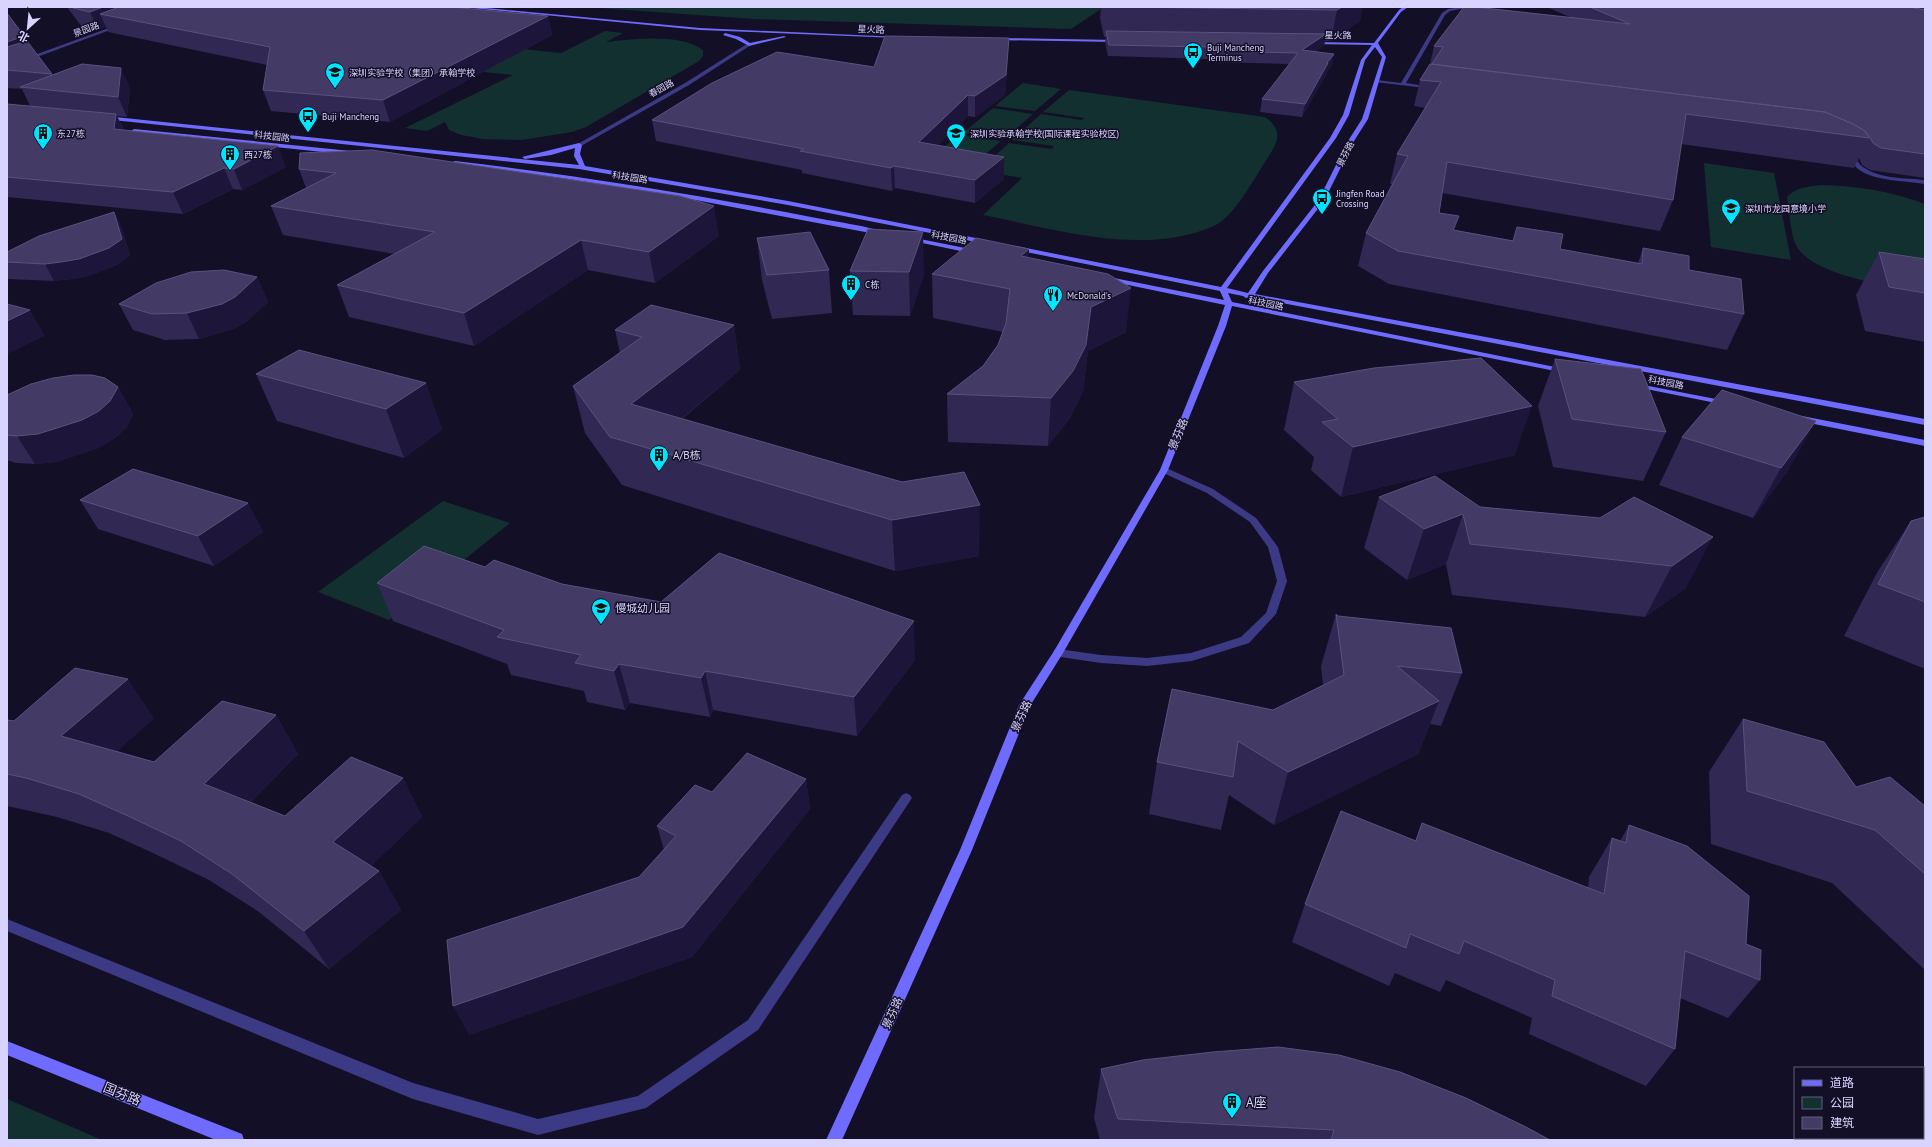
<svg xmlns="http://www.w3.org/2000/svg" width="1932" height="1147" font-family="'PT Sans','Noto Sans SC',sans-serif">
	<style>
		.green { fill: #12302f }
		.lines { fill: none; stroke-linecap: round; stroke-linejoin: round }
		.street { fill: #3d3a85; fill-rule: evenodd }
		.secondary { fill: #6f6bff; fill-rule: evenodd }
		.wall { fill: #312854 }
		.shaded-wall { fill: #1d163a }
		.building { fill: #433a66; stroke: #5a527e }
		.labels { text-anchor: middle; dominant-baseline: central; stroke-width: 3; stroke-linejoin: round; paint-order: stroke }
		.far-street-label { font-size: 9px; fill: #d9d4ff; stroke: #130f26 }
		.far-poi-label { font-size: 9px; fill: #d9d4ff; stroke: #130f26; text-anchor: start }
		.street-label { font-size: 11px; fill: #d9d4ff; stroke: #130f26 }
		.poi-label { font-size: 11px; fill: #d9d4ff; stroke: #130f26; text-anchor: start }
		.near-street-label { font-size: 13px; fill: #d9d4ff; stroke: #130f26 }
		.near-poi-label { font-size: 13px; fill: #d9d4ff; stroke: #130f26; text-anchor: start }
	</style>
	<rect width="100%" height="100%" fill="#130f26"/>
	<path class="green" d="M 585,7 L 1104,7 L 1071,29 L 754,19 Z
		M 605,31 L 623,33 L 606,42 C 631,39 682,33 703,50 L 703,56 L 699,61 L 586,127 L 572,132 L 522,140 L 483,139 L 461,135 L 449,130 L 445,122 L 427,131 L 405,128 L 513,75 L 368,60 L 418,38 L 561,53 Z
		M 1023,83 L 1061,89 L 1035,111 L 995,106 Z
		M 1069,90 L 1265,117 C 1286,132 1276,145 1265,162 C 1252,182 1240,206 1222,221 C 1216,226 1206,229 1198,232 C 1130,253 1050,228 983,215 L 1022,178 L 978,171 L 1009,143 L 1052,149 L 1054,146 L 1012,140 L 1041,114 L 1082,120 L 1084,118 L 1043,112 Z
		M 993,108 L 1033,114 L 1004,139 L 963,133 Z
		M 959,135 L 1001,141 L 968,169 L 925,162 Z
		M 1704,163 L 1774,173 L 1782,213 L 1707,202 Z
		M 1821,185 C 1857,186 1891,191 1925,204 L 1925,292 C 1894,287 1811,276 1796,245 C 1791,236 1789,209 1787,197 C 1796,187 1808,187 1821,185 Z
		M 1707,202 L 1782,214 L 1791,260 L 1711,247 Z
		M 443,501 L 510,523 L 389,620 L 318,592 Z
		M 7,1099 L 102,1140 L 7,1140 Z"/>
	<g class="lines">
		<path class="street" d="M 1461,7 L 1472,7 L 1450,11 L 1445,15 L 1406,83 L 1432,87 L 1434,89 L 1375,82 L 1377,80 L 1401,83 L 1442,13 L 1448,9 Z
			M 117,25 L 121,26 L 7,68 L 7,65 Z
			M 747,44 L 751,45 L 689,85 L 581,146 L 576,145 L 685,83 Z
			M 1847,153 L 1851,153 C 1856,157 1858,164 1863,167 C 1880,179 1905,178 1925,180 L 1925,184 C 1906,181 1873,181 1858,169 C 1853,165 1850,158 1846,154 Z
			M 1164,467 L 1213,489 L 1256,518 L 1278,547 L 1287,581 L 1276,614 L 1249,643 L 1192,661 L 1147,666 L 1101,663 L 1054,656 L 1053,653 L 1054,650 L 1058,649 L 1101,655 L 1147,658 L 1191,653 L 1241,637 L 1266,613 L 1277,581 L 1268,547 L 1250,522 L 1207,493 L 1161,472 L 1160,470 Z
			M 906,793 L 910,795 L 912,798 L 910,801 L 758,1030 L 646,1108 L 538,1135 L 413,1099 L 7,931 L 7,919 L 413,1083 L 538,1119 L 638,1096 L 748,1020 L 902,795 Z"/>
		<path class="secondary" d="M 460,7 L 475,7 L 700,28 L 900,37 L 898,38 L 700,30 Z
			M 1403,7 L 1408,7 L 1401,12 L 1378,43 L 1386,57 L 1368,119 L 1354,141 L 1324,201 L 1268,273 L 1255,294 L 1925,419 L 1925,425 L 1250,297 L 1246,298 L 1243,296 L 1228,293 L 1232,302 L 1565,369 L 1569,371 L 1565,373 L 1232,306 L 1226,326 L 1168,470 L 1063,653 L 1030,706 L 972,850 L 842,1140 L 826,1140 L 960,850 L 1019,705 L 1054,651 L 1160,470 L 1218,326 L 1225,305 L 1104,280 L 1101,278 L 1104,276 L 1224,300 L 1220,291 L 1016,250 L 1013,248 L 1016,246 L 1221,287 L 1330,138 L 1343,115 L 1361,60 L 1372,45 L 1312,44 L 1310,43 L 1312,42 L 1374,43 L 1399,10 ZM 1375,47 L 1382,57 L 1362,119 L 1348,141 L 1318,201 L 1263,271 L 1248,293 L 1227,288 L 1336,138 L 1349,115 L 1365,60 Z
			M 725,33 L 740,37 L 750,43 L 784,36 L 786,37 L 749,46 L 736,39 L 723,35 Z
			M 996,38 L 1118,40 L 1120,41 L 1118,42 L 994,40 Z
			M 105,116 L 579,165 L 574,156 L 575,148 L 551,155 L 525,159 L 522,157 L 579,143 L 582,145 L 580,154 L 585,166 L 788,201 L 986,240 L 989,242 L 986,244 L 788,205 L 579,169 L 103,119 L 103,117 Z
			M 134,129 L 351,151 L 354,153 L 351,155 L 132,132 L 131,131 Z
			M 455,161 C 574,175 693,194 811,217 C 824,220 877,227 884,233 L 881,235 L 669,195 L 562,178 L 453,164 L 453,162 Z
			M 910,237 L 975,250 L 978,252 L 975,254 L 908,240 L 908,238 Z
			M 1633,383 L 1726,401 L 1730,403 L 1726,405 L 1636,387 L 1633,387 Z
			M 1802,416 L 1925,440 L 1925,446 L 1799,421 L 1798,419 Z
			M 7,1041 L 242,1134 L 244,1140 L 216,1140 L 7,1055 Z"/>
	</g>
	<path class="wall" d="M 67,7 L 451,7 L 548,16 L 552,35 L 390,122 L 271,111 L 263,90 L 267,65 L 108,32 L 106,27 L 98,30 L 82,27 Z
		M 1101,7 L 1364,7 L 1362,9 L 1360,21 L 1331,41 L 1325,41 L 1324,46 L 1315,51 L 1332,65 L 1327,72 L 1326,75 L 1302,117 L 1260,112 L 1262,99 L 1289,64 L 1209,62 L 1208,59 L 1108,56 L 1105,42 L 1106,37 L 1104,37 L 1100,18 Z
		M 1549,7 L 1925,7 L 1925,178 L 1870,170 L 1862,165 L 1859,158 L 1854,168 L 1681,144 L 1673,200 L 1660,231 L 1442,193 L 1439,213 L 1455,230 L 1638,263 L 1643,248 L 1689,270 L 1744,314 L 1727,350 L 1389,284 L 1358,266 L 1366,233 L 1392,184 L 1390,184 L 1397,154 L 1425,108 L 1414,106 L 1420,80 L 1430,64 L 1434,46 L 1570,17 L 1549,8 Z
		M 7,13 L 26,41 L 52,75 L 130,87 L 127,117 L 117,116 L 124,130 L 286,167 L 242,190 L 233,189 L 183,214 L 7,197 L 7,104 L 30,106 L 22,89 L 7,88 Z
		M 1008,57 L 1005,95 L 975,117 L 968,116 L 938,145 L 1004,179 L 975,203 L 895,188 L 892,191 L 802,173 L 802,170 L 656,141 L 652,120 L 874,67 Z
		M 372,150 L 719,236 L 655,283 L 588,270 L 474,346 L 349,317 L 337,285 L 395,254 L 283,235 L 271,206 L 306,188 L 299,169 Z
		M 114,212 L 122,228 L 130,255 L 117,265 L 88,276 L 71,279 L 54,281 L 7,279 L 7,252 Z
		M 868,229 L 924,274 L 910,316 L 853,315 L 850,271 Z
		M 757,238 L 829,270 L 832,313 L 772,319 L 762,280 Z
		M 1029,249 L 1028,258 L 1126,332 L 1088,351 L 1083,391 L 1070,418 L 1048,446 L 948,442 L 947,394 L 983,366 L 998,345 L 1003,332 L 933,318 L 932,274 Z
		M 1879,252 L 1925,259 L 1925,342 L 1865,331 L 1856,295 Z
		M 257,277 L 268,302 L 246,322 L 233,329 L 199,339 L 165,340 L 133,330 L 119,304 Z
		M 734,325 L 740,370 L 682,419 L 979,556 L 895,571 L 622,485 L 585,433 L 573,386 L 620,353 L 615,330 Z
		M 1555,359 L 1666,432 L 1643,481 L 1553,467 L 1538,406 Z
		M 256,374 L 426,383 L 442,430 L 404,458 L 277,421 Z
		M 1294,382 L 1515,455 L 1341,497 L 1311,470 L 1314,457 L 1284,430 Z
		M 118,387 L 133,414 L 126,428 L 115,438 L 98,448 L 56,462 L 35,464 L 16,463 L 7,460 L 7,395 Z
		M 1682,437 L 1789,469 L 1753,518 L 1659,485 Z
		M 1379,497 L 1600,518 L 1634,497 L 1686,588 L 1645,617 L 1452,595 L 1446,564 L 1407,580 L 1364,548 Z
		M 80,500 L 248,503 L 263,532 L 214,566 L 98,529 Z
		M 1925,517 L 1925,669 L 1844,636 L 1878,571 L 1911,521 Z
		M 485,567 L 562,584 L 915,660 L 857,736 L 713,710 L 710,717 L 630,703 L 625,710 L 587,702 L 584,691 L 511,675 L 507,664 L 393,621 L 377,583 Z
		M 1336,614 L 1338,616 L 1462,673 L 1441,726 L 1430,724 L 1418,754 L 1274,825 L 1229,795 L 1221,830 L 1149,814 L 1157,762 L 1273,710 L 1323,685 L 1321,666 Z
		M 276,715 L 298,754 L 251,802 L 285,816 L 403,778 L 422,817 L 371,866 L 379,871 L 401,910 L 329,969 L 259,912 L 209,880 L 155,854 L 109,833 L 57,817 L 7,806 L 7,720 L 14,721 L 154,718 L 117,751 L 154,762 Z
		M 1743,719 L 1856,787 L 1925,806 L 1925,970 L 1832,883 L 1711,844 L 1709,772 Z
		M 806,779 L 810,809 L 692,957 L 469,1035 L 639,877 L 664,850 L 657,826 L 712,792 Z
		M 1422,823 L 1588,888 L 1589,877 L 1612,838 L 1620,841 L 1629,825 L 1746,944 L 1760,980 L 1728,1018 L 1680,998 L 1675,1049 L 1646,1086 L 1529,1034 L 1532,1018 L 1446,980 L 1440,992 L 1395,973 L 1389,986 L 1292,942 L 1305,904 L 1415,841 Z
		M 1101,1069 L 1550,1140 L 1100,1140 L 1094,1118 Z"/>
	<path class="shaded-wall" d="M 103,7 L 163,7 L 100,14 L 106,27 L 98,30 L 90,12 Z
		M 1342,7 L 1364,7 L 1362,9 L 1360,21 L 1331,41 L 1337,10 Z
		M 548,16 L 552,35 L 390,122 L 383,100 Z
		M 1326,34 L 1324,46 L 1300,62 L 1302,50 Z
		M 24,36 L 33,54 L 7,63 L 7,42 Z
		M 1009,38 L 1008,57 L 1005,95 L 975,117 L 975,96 Z
		M 1334,54 L 1332,65 L 1327,72 L 1326,75 L 1302,117 L 1305,104 L 1327,63 Z
		M 121,68 L 130,87 L 127,117 L 118,97 Z
		M 968,95 L 968,116 L 919,164 L 919,142 Z
		M 116,114 L 125,134 L 114,129 Z
		M 278,146 L 286,167 L 242,190 L 234,169 Z
		M 1004,157 L 1004,179 L 975,203 L 975,180 Z
		M 894,166 L 895,188 L 892,191 L 891,168 Z
		M 224,168 L 233,189 L 183,214 L 173,192 Z
		M 714,206 L 719,236 L 655,283 L 649,252 Z
		M 114,212 L 122,228 L 130,255 L 117,265 L 88,276 L 71,279 L 54,281 L 45,264 Z
		M 1459,216 L 1449,249 L 1453,230 Z
		M 923,232 L 924,274 L 910,316 L 909,272 Z
		M 581,240 L 588,270 L 474,346 L 464,313 Z
		M 1029,249 L 1027,292 L 1021,256 Z
		M 257,277 L 268,302 L 246,322 L 233,329 L 199,339 L 187,313 Z
		M 1131,288 L 1126,332 L 1088,351 L 1083,391 L 1070,418 L 1048,446 L 1051,398 L 1091,307 Z
		M 30,310 L 45,336 L 7,354 L 7,321 Z
		M 734,325 L 740,370 L 647,447 L 631,404 Z
		M 426,383 L 442,430 L 404,458 L 386,409 Z
		M 118,387 L 133,414 L 126,428 L 115,438 L 98,448 L 56,462 L 35,464 L 17,436 Z
		M 1532,406 L 1515,455 L 1341,497 L 1353,447 Z
		M 1816,421 L 1789,469 L 1753,518 L 1781,468 Z
		M 248,503 L 263,532 L 214,566 L 198,536 Z
		M 980,505 L 979,556 L 895,571 L 892,520 Z
		M 1463,514 L 1446,564 L 1407,580 L 1424,529 Z
		M 1713,537 L 1686,588 L 1645,617 L 1672,566 Z
		M 914,621 L 915,660 L 857,736 L 854,697 Z
		M 619,664 L 630,703 L 625,710 L 614,671 Z
		M 705,671 L 713,710 L 710,717 L 701,678 Z
		M 128,679 L 154,718 L 91,775 L 61,736 Z
		M 1439,701 L 1418,754 L 1274,825 L 1288,772 Z
		M 276,715 L 298,754 L 230,823 L 204,784 Z
		M 403,778 L 422,817 L 356,881 L 333,842 Z
		M 806,779 L 810,809 L 692,957 L 469,1035 L 453,1006 Z
		M 379,871 L 401,910 L 329,969 L 304,931 Z"/>
	<path class="building" d="M 72,7 L 103,7 L 90,12 L 73,8 Z
		M 119,7 L 451,7 L 548,16 L 383,100 L 263,90 L 270,47 L 100,14 Z
		M 1128,7 L 1342,7 L 1337,10 Z
		M 1464,7 L 1475,7 L 1630,24 L 1590,7 L 1909,7 L 1925,10 L 1925,154 L 1881,148 L 1873,143 L 1868,134 L 1866,133 L 1865,131 L 1853,124 L 1825,112 L 1432,64 L 1443,47 L 1434,46 Z
		M 7,13 L 24,36 L 7,42 Z
		M 1106,31 L 1326,34 L 1302,50 L 1334,54 L 1327,63 L 1328,63 L 1305,104 L 1262,99 L 1298,53 L 1211,51 L 1210,47 L 1109,45 Z
		M 885,36 L 1009,38 L 1006,75 L 975,96 L 968,95 L 919,142 L 1004,157 L 975,180 L 894,166 L 891,168 L 800,151 L 804,149 L 652,120 L 712,83 L 777,52 L 874,67 Z
		M 27,41 L 52,74 L 7,70 L 7,47 Z
		M 82,64 L 121,68 L 118,97 L 20,87 Z
		M 1430,64 L 1825,112 L 1853,124 L 1865,131 L 1869,138 L 1686,114 L 1673,200 L 1447,162 L 1439,213 L 1459,216 L 1453,230 L 1513,241 L 1517,227 L 1563,234 L 1560,249 L 1642,264 L 1643,248 L 1689,256 L 1689,270 L 1741,279 L 1744,314 L 1398,251 L 1366,233 L 1408,156 L 1397,154 L 1441,82 L 1420,80 Z
		M 7,104 L 116,114 L 114,129 L 278,146 L 234,169 L 224,168 L 173,192 L 7,177 Z
		M 372,150 L 680,196 L 714,206 L 649,252 L 581,240 L 464,313 L 337,285 L 435,232 L 271,206 L 336,173 L 299,169 L 300,153 Z
		M 114,212 L 122,239 L 109,248 L 79,259 L 61,262 L 45,264 L 7,262 L 7,252 L 39,236 Z
		M 868,229 L 923,232 L 909,272 L 850,271 Z
		M 810,232 L 829,270 L 767,275 L 757,238 Z
		M 976,238 L 1029,249 L 1021,256 L 1108,274 L 1131,288 L 1091,307 L 1086,345 L 1073,371 L 1051,398 L 947,394 L 983,366 L 998,345 L 1006,323 L 1010,289 L 932,274 Z
		M 1879,252 L 1925,259 L 1925,293 L 1889,287 Z
		M 224,270 L 257,277 L 235,297 L 222,304 L 187,313 L 152,314 L 119,304 L 156,283 L 191,272 Z
		M 7,304 L 30,310 L 7,321 Z
		M 651,305 L 734,325 L 631,404 L 902,482 L 964,472 L 980,505 L 892,520 L 610,437 L 573,386 L 642,337 L 615,330 Z
		M 299,350 L 426,383 L 386,409 L 256,374 Z
		M 1481,358 L 1532,406 L 1353,447 L 1322,422 L 1338,419 L 1294,382 L 1374,368 Z
		M 1555,359 L 1641,369 L 1666,432 L 1572,419 Z
		M 74,375 L 92,375 L 105,378 L 118,387 L 110,401 L 99,411 L 82,420 L 38,434 L 17,436 L 7,435 L 7,395 L 31,384 L 53,378 Z
		M 1722,390 L 1816,421 L 1781,468 L 1682,437 Z
		M 133,469 L 248,503 L 198,536 L 80,500 Z
		M 1435,476 L 1480,507 L 1600,518 L 1634,497 L 1713,537 L 1672,566 L 1470,544 L 1463,514 L 1424,529 L 1379,497 Z
		M 1925,517 L 1925,602 L 1878,584 L 1911,521 Z
		M 424,546 L 485,567 L 494,560 L 562,584 L 661,602 L 719,553 L 914,621 L 854,697 L 705,671 L 701,678 L 619,664 L 614,671 L 575,663 L 581,655 L 497,637 L 504,630 L 377,583 Z
		M 1336,614 L 1338,616 L 1451,628 L 1462,673 L 1397,666 L 1439,701 L 1288,772 L 1238,741 L 1233,777 L 1157,762 L 1172,689 L 1273,710 L 1344,675 Z
		M 75,668 L 128,679 L 61,736 L 154,762 L 222,701 L 276,715 L 204,784 L 285,816 L 351,757 L 403,778 L 333,842 L 379,871 L 304,931 L 232,874 L 181,841 L 126,815 L 79,794 L 26,778 L 7,774 L 7,720 L 14,721 Z
		M 1743,719 L 1824,742 L 1856,787 L 1890,777 L 1925,806 L 1925,874 L 1875,830 L 1747,791 Z
		M 747,753 L 806,779 L 683,927 L 453,1006 L 447,940 L 639,877 L 676,836 L 657,826 L 695,785 L 712,792 Z
		M 1341,811 L 1416,841 L 1422,823 L 1604,894 L 1612,838 L 1626,843 L 1629,825 L 1687,846 L 1749,896 L 1746,944 L 1761,950 L 1760,980 L 1685,951 L 1675,1049 L 1552,996 L 1555,980 L 1464,941 L 1459,954 L 1410,934 L 1406,948 L 1305,904 Z
		M 1278,1047 L 1339,1055 L 1400,1072 L 1466,1098 L 1526,1127 L 1550,1140 L 1331,1140 L 1334,1130 L 1118,1119 L 1101,1069 L 1143,1060 L 1213,1052 Z"/>
	<defs>
		<g id="bus-pin" transform="scale(1)"><path d="M0 17L-7.5 6A9.5 9.5 0 1 1 7.5 6Z" fill="#00e5ff" stroke="#130f26"/><path d="M-5-6H5V4H4V6H2V4H-2V6H-4V4H-5ZM-3.5-4V0h7V-4ZM-3.5 1.2v1.5H-2V1.2ZM2 1.2v1.5H3.5V1.2Z" fill="#111"/></g>
		<g id="school-pin" transform="scale(1)"><path d="M0 17L-7.5 6A9.5 9.5 0 1 1 7.5 6Z" fill="#00e5ff" stroke="#130f26"/><path d="M0-5L7-2L0 1L-7-2ZM-4 1L0 2.5L4 1V4Q0 6-4 4Z" fill="#111"/></g>
		<g id="building-pin" transform="scale(1)"><path d="M0 17L-7.5 6A9.5 9.5 0 1 1 7.5 6Z" fill="#00e5ff" stroke="#130f26"/><path d="M-4-6H4V6H1V3H-1V6H-4ZM-2.5-4.3h1.7v1.8h-1.7ZM.8-4.3h1.7v1.8H.8ZM-2.5-1h1.7V.8h-1.7ZM.8-1h1.7V.8H.8Z" fill="#111"/></g>
		<g id="restaurant-pin" transform="scale(1)"><path d="M0 17L-7.5 6A9.5 9.5 0 1 1 7.5 6Z" fill="#00e5ff" stroke="#130f26"/><path d="M-5-6h1v4h1v-4h1v4h1v-4h1v5L-1.5 .5V6h-2V.5L-5-1ZM5-6V6H3V1.5H1.5Q1.5-4 5-6Z" fill="#111"/></g>
	</defs>
	<g fill-rule="evenodd">
		<use href="#bus-pin" x="1193" y="52"/>
		<use href="#school-pin" x="335" y="72"/>
		<use href="#bus-pin" x="308" y="116"/>
		<use href="#building-pin" x="43" y="133"/>
		<use href="#school-pin" x="956" y="133"/>
		<use href="#building-pin" x="230" y="154"/>
		<use href="#bus-pin" x="1322" y="198"/>
		<use href="#school-pin" x="1731" y="208"/>
		<use href="#building-pin" x="851" y="284"/>
		<use href="#restaurant-pin" x="1053" y="295"/>
		<use href="#building-pin" x="659" y="455"/>
		<use href="#school-pin" x="601" y="608"/>
		<use href="#building-pin" x="1232" y="1102"/>
	</g>
	<g class="labels">
		<g class="far-street-label">
			<text transform="translate(86 29) rotate(-20)">景园路</text>
			<text transform="translate(871 29) rotate(2)">星火路</text>
			<text transform="translate(1338 35) rotate(1)">星火路</text>
			<text transform="translate(661 88) rotate(-29)">春园路</text>
			<text transform="translate(272 136) rotate(6)">科技园路</text>
			<text transform="translate(1345 154) rotate(-63)">景芬路</text>
			<text transform="translate(630 177) rotate(9)">科技园路</text>
			<text transform="translate(949 237) rotate(11)">科技园路</text>
			<text transform="translate(1266 303) rotate(12)">科技园路</text>
			<text transform="translate(1666 382) rotate(11)">科技园路</text>
		</g>
		<g class="far-poi-label">
			<text x="1207" y="47">Buji Mancheng<tspan x="1207" dy="10">Terminus</tspan></text>
			<text x="349" y="72">深圳实验学校（集团）承翰学校</text>
			<text x="322" y="116">Buji Mancheng</text>
			<text x="57" y="133">东27栋</text>
			<text x="970" y="133">深圳实验承翰学校(国际课程实验校区)</text>
			<text x="244" y="154">西27栋</text>
			<text x="1336" y="193">Jingfen Road<tspan x="1336" dy="10">Crossing</tspan></text>
			<text x="1745" y="208">深圳市龙园意境小学</text>
			<text x="865" y="284">C栋</text>
			<text x="1067" y="295">McDonald's</text>
		</g>
		<g class="street-label">
			<text transform="translate(1178 434) rotate(-68)">景芬路</text>
			<text transform="translate(1021 716) rotate(-65)">景芬路</text>
			<text transform="translate(892 1013) rotate(-66)">景芬路</text>
		</g>
		<g class="poi-label">
			<text x="673" y="455">A/B栋</text>
			<text x="615" y="608">慢城幼儿园</text>
		</g>
		<g class="near-street-label">
			<text transform="translate(122 1094) rotate(22)">国芬路</text>
		</g>
		<g class="near-poi-label">
			<text x="1246" y="1102">A座</text>
		</g>
	</g>
	<rect width="1932" height="1147" fill="none" stroke="#d9d4ff" stroke-width="16"/>
	<rect x="1794" y="1067" width="130" height="72" fill="#130f26" stroke="#625e7d"/>
	<rect x="1802" y="1080" width="20" height="6" fill="#6f6bff" stroke="#625e7d"/>
	<text x="1830" y="1087" font-size="12" fill="#d9d4ff">道路</text>
	<rect x="1802" y="1097" width="20" height="12" fill="#12302f" stroke="#625e7d"/>
	<text x="1830" y="1107" font-size="12" fill="#d9d4ff">公园</text>
	<rect x="1802" y="1117" width="20" height="12" fill="#433a66" stroke="#625e7d"/>
	<text x="1830" y="1127" font-size="12" fill="#d9d4ff">建筑</text>
	<g transform="translate(28 28) rotate(207)" stroke="#130f26" stroke-width="3" paint-order="stroke">
	<path d="M0-3L7 15L0 10L-7 15Z" fill="#d9d4ff"/>
	<text y="-6" font-size="11" font-weight="bold" text-anchor="middle" fill="#d9d4ff">北</text>
	</g>
</svg>
